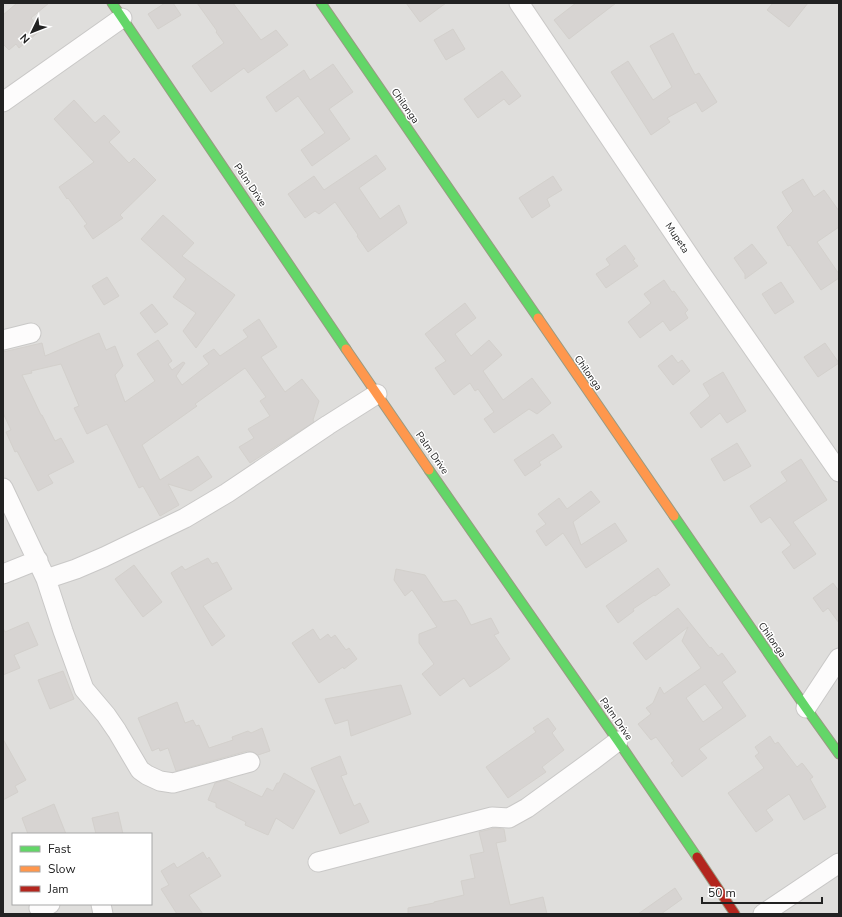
<svg xmlns="http://www.w3.org/2000/svg" width="842" height="917" font-family="'Nunito Sans',sans-serif">
	<style>
		.residential { fill: #dfdedc; fill-rule: evenodd }
		.building { fill: #d7d4d2; stroke: #d3d0cc; fill-rule: evenodd }
		.lines { fill: none; stroke-linecap: round; stroke-linejoin: round }
		.street-casing { stroke: #c9c8c7; stroke-width: 21 }
		.fast-casing { stroke: #999a82; stroke-width: 11 }
		.slow-casing { stroke: #999a82; stroke-width: 11 }
		.jam-casing { stroke: #999a82; stroke-width: 11 }
		.street { stroke: #fdfcfc; stroke-width: 19 }
		.fast { stroke: #63d668; stroke-width: 9 }
		.slow { stroke: #ff974d; stroke-width: 9 }
		.jam { stroke: #b3261e; stroke-width: 9 }
		.labels { text-anchor: middle; dominant-baseline: central; stroke-width: 3; stroke-linejoin: round; paint-order: stroke }
		.street-label { font-size: 10px; fill: #222; stroke: #fff }
	</style>
	<rect width="100%" height="100%" fill="#f0eeeb"/>
	<path class="residential" d="M 3,3 L 839,3 L 839,914 L 3,914 ZM 13,834 L 151,834 L 151,904 L 13,904 Z"/>
	<path class="building" d="M 17,3 L 49,3 L 31,18 L 41,30 L 19,48 L 16,44 L 9,50 L 3,44 L 3,15 Z
		M 165,3 L 173,3 L 181,15 L 158,29 L 148,14 Z
		M 197,3 L 233,3 L 261,40 L 276,30 L 288,45 L 248,73 L 244,68 L 211,92 L 192,66 L 224,43 L 216,32 L 217,31 Z
		M 406,3 L 446,3 L 420,22 Z
		M 576,3 L 616,3 L 569,39 L 554,20 Z
		M 773,3 L 808,3 L 789,27 L 767,10 Z
		M 453,29 L 465,49 L 446,60 L 434,40 Z
		M 673,33 L 695,75 L 699,73 L 717,102 L 702,112 L 696,102 L 667,118 L 670,122 L 651,135 L 611,72 L 628,61 L 653,100 L 672,87 L 650,46 Z
		M 333,64 L 353,92 L 329,109 L 350,139 L 312,166 L 301,150 L 325,133 L 298,96 L 276,112 L 266,97 L 304,70 L 310,80 Z
		M 502,71 L 521,96 L 509,105 L 504,99 L 478,118 L 464,99 Z
		M 74,100 L 95,123 L 104,115 L 120,132 L 109,142 L 129,163 L 134,158 L 156,180 L 120,215 L 123,218 L 93,239 L 84,226 L 87,224 L 68,198 L 67,199 L 59,187 L 94,162 L 54,119 Z
		M 376,155 L 386,169 L 359,188 L 380,219 L 399,205 L 407,223 L 368,252 L 357,236 L 358,235 L 335,202 L 319,214 L 315,211 L 305,218 L 288,194 L 314,176 L 324,190 Z
		M 553,176 L 562,190 L 547,199 L 550,206 L 532,218 L 519,198 Z
		M 803,179 L 814,197 L 824,190 L 839,211 L 839,227 L 817,242 L 839,274 L 839,278 L 821,290 L 790,245 L 788,246 L 777,227 L 793,211 L 782,192 Z
		M 163,215 L 194,243 L 182,256 L 235,295 L 196,348 L 183,331 L 196,313 L 173,297 L 186,279 L 141,239 Z
		M 752,244 L 767,263 L 745,279 L 745,274 L 734,258 Z
		M 625,245 L 635,259 L 633,260 L 638,266 L 606,288 L 596,274 L 610,265 L 606,259 Z
		M 107,277 L 119,296 L 104,305 L 92,286 Z
		M 664,280 L 672,292 L 674,291 L 688,310 L 685,313 L 688,318 L 670,331 L 663,321 L 640,338 L 628,322 L 651,303 L 644,294 Z
		M 781,282 L 794,302 L 775,314 L 762,294 Z
		M 465,303 L 476,318 L 455,334 L 471,356 L 489,340 L 502,355 L 483,371 L 503,400 L 532,378 L 551,403 L 537,414 L 529,409 L 494,433 L 484,419 L 494,412 L 478,389 L 475,391 L 470,383 L 454,395 L 435,368 L 446,361 L 425,334 Z
		M 152,304 L 168,324 L 155,333 L 140,313 Z
		M 259,319 L 277,347 L 261,357 L 285,392 L 302,379 L 319,401 L 313,420 L 314,422 L 250,463 L 239,447 L 254,438 L 248,429 L 270,416 L 260,401 L 266,397 L 245,368 L 195,404 L 197,406 L 142,445 L 160,480 L 198,456 L 212,477 L 191,491 L 168,484 L 179,505 L 160,516 L 143,486 L 139,488 L 107,424 L 87,434 L 74,408 L 79,406 L 61,364 L 31,371 L 32,373 L 22,375 L 41,415 L 42,415 L 55,441 L 61,438 L 74,462 L 48,475 L 53,483 L 38,491 L 17,451 L 15,452 L 6,432 L 11,430 L 3,413 L 3,352 L 42,343 L 45,356 L 99,333 L 106,350 L 115,346 L 123,366 L 115,375 L 125,402 L 155,381 L 137,354 L 158,340 L 172,361 L 168,364 L 172,370 L 183,362 L 185,363 L 176,376 L 182,385 L 209,364 L 203,356 L 214,349 L 220,356 L 248,337 L 243,330 Z
		M 825,343 L 839,363 L 818,377 L 804,357 Z
		M 672,355 L 678,363 L 682,360 L 690,371 L 673,385 L 658,366 Z
		M 723,372 L 746,411 L 727,423 L 720,413 L 701,428 L 690,413 L 710,396 L 703,384 Z
		M 553,434 L 562,447 L 539,462 L 541,465 L 525,476 L 514,460 Z
		M 737,443 L 751,466 L 724,481 L 711,459 Z
		M 801,459 L 827,500 L 793,522 L 816,554 L 794,569 L 782,552 L 791,545 L 770,517 L 761,523 L 750,506 L 787,481 L 781,472 Z
		M 591,491 L 600,502 L 573,522 L 581,545 L 615,523 L 627,541 L 586,568 L 563,533 L 546,546 L 536,531 L 546,524 L 538,514 L 559,498 L 567,509 Z
		M 208,558 L 212,564 L 217,562 L 232,589 L 203,606 L 225,636 L 212,646 L 171,573 L 182,566 L 185,570 Z
		M 134,565 L 162,602 L 143,617 L 115,579 Z
		M 658,568 L 670,585 L 655,596 L 654,595 L 633,609 L 634,611 L 618,623 L 606,606 Z
		M 396,569 L 425,575 L 443,602 L 456,600 L 461,606 L 471,625 L 491,618 L 499,633 L 494,635 L 510,659 L 500,667 L 470,687 L 464,678 L 440,696 L 422,674 L 434,664 L 419,643 L 419,634 L 437,627 L 412,590 L 405,596 L 394,580 Z
		M 833,583 L 839,591 L 839,623 L 828,608 L 823,612 L 813,598 Z
		M 678,608 L 710,648 L 711,647 L 718,656 L 722,653 L 736,672 L 722,682 L 746,716 L 699,749 L 707,758 L 682,777 L 671,763 L 674,761 L 656,737 L 651,740 L 638,724 L 651,714 L 646,708 L 653,703 L 660,687 L 664,694 L 701,668 L 682,641 L 688,627 L 646,660 L 633,643 ZM 705,684 L 723,708 L 703,722 L 686,698 Z
		M 28,622 L 38,645 L 14,655 L 20,668 L 3,675 L 3,628 L 5,632 Z
		M 313,629 L 320,640 L 328,634 L 331,638 L 335,635 L 346,650 L 349,648 L 357,659 L 344,669 L 343,667 L 319,683 L 292,643 Z
		M 63,671 L 74,699 L 50,709 L 38,680 Z
		M 401,685 L 411,714 L 351,736 L 348,720 L 335,724 L 325,699 Z
		M 177,702 L 185,723 L 193,720 L 196,726 L 199,725 L 209,748 L 233,740 L 232,737 L 248,731 L 251,733 L 262,728 L 270,751 L 258,755 L 253,752 L 247,751 L 176,771 L 168,748 L 160,751 L 159,748 L 152,751 L 138,718 Z
		M 548,718 L 556,729 L 552,733 L 564,750 L 542,767 L 546,772 L 508,798 L 486,767 L 536,732 L 533,728 Z
		M 770,736 L 775,744 L 778,742 L 797,767 L 802,763 L 803,764 L 813,777 L 810,779 L 826,807 L 804,820 L 789,794 L 766,810 L 773,820 L 756,832 L 728,793 L 764,768 L 755,756 L 759,753 L 755,747 Z
		M 3,739 L 26,780 L 15,786 L 18,792 L 3,800 Z
		M 340,756 L 347,774 L 341,776 L 354,806 L 360,803 L 369,822 L 340,834 L 311,768 Z
		M 284,773 L 315,791 L 293,829 L 276,818 L 268,835 L 245,825 L 246,822 L 216,807 L 216,803 L 208,800 L 215,783 L 226,780 L 262,797 L 267,788 L 273,791 L 277,783 L 279,783 Z
		M 54,804 L 66,834 L 28,834 L 22,818 Z
		M 118,812 L 123,834 L 96,834 L 92,818 Z
		M 495,828 L 504,829 L 506,841 L 496,843 L 510,905 L 543,897 L 547,914 L 408,914 L 408,908 L 434,903 L 434,902 L 464,895 L 461,881 L 475,878 L 470,855 L 484,852 L 479,832 Z
		M 203,852 L 207,859 L 209,857 L 221,876 L 189,895 L 203,914 L 177,914 L 161,889 L 169,885 L 161,871 L 174,863 L 177,868 Z
		M 675,888 L 682,899 L 661,914 L 638,914 Z"/>
	<g class="lines">
		<g class="street-casing">
			<path id="street" d="M 519,3 L 698,269 L 839,472
				M 3,102 L 122,18
				M 3,340 L 31,333
				M 3,488 L 46,579 L 63,631 L 84,689 L 106,715 L 117,731 L 140,770 L 147,775 L 160,781 L 173,783 L 250,762
				M 3,574 L 38,560
				M 46,579 L 76,569 L 104,557 L 185,518 L 227,493 L 328,425 L 377,394
				M 806,708 L 839,658
				M 318,862 L 492,817 L 509,818 L 527,808 L 593,760 L 618,741
				M 101,904 L 103,914
				M 39,908 L 50,904
				M 763,914 L 839,863"/>
		</g>
		<g class="fast-casing">
			<path id="fast" d="M 112,3 L 346,349
				M 321,3 L 538,318
				M 429,470 L 618,741 L 697,857
				M 674,516 L 806,708 L 839,754"/>
		</g>
		<g class="slow-casing">
			<path id="slow" d="M 538,318 L 674,516
				M 346,349 L 429,470"/>
		</g>
		<g class="jam-casing">
			<path id="jam" d="M 697,857 L 735,914"/>
		</g>
		<use href="#street" class="street"/>
		<use href="#fast" class="fast"/>
		<use href="#slow" class="slow"/>
		<use href="#jam" class="jam"/>
	</g>
	<g class="labels">
		<g class="street-label">
			<text transform="translate(405 106) rotate(55)">Chilonga</text>
			<text transform="translate(250 185) rotate(56)">Palm Drive</text>
			<text transform="translate(677 238) rotate(56)">Mupeta</text>
			<text transform="translate(588 373) rotate(55)">Chilonga</text>
			<text transform="translate(432 453) rotate(55)">Palm Drive</text>
			<text transform="translate(772 640) rotate(55)">Chilonga</text>
			<text transform="translate(616 719) rotate(55)">Palm Drive</text>
		</g>
	</g>
	<rect width="842" height="917" fill="none" stroke="#222222" stroke-width="8"/>
	<rect x="12" y="833" width="140" height="72" fill="#ffffff" stroke="#a7a7a7"/>
	<rect x="20" y="846" width="20" height="6" fill="#63d668" stroke="#a7a7a7"/>
	<text x="48" y="853" font-size="12" fill="#222222">Fast</text>
	<rect x="20" y="866" width="20" height="6" fill="#ff974d" stroke="#a7a7a7"/>
	<text x="48" y="873" font-size="12" fill="#222222">Slow</text>
	<rect x="20" y="886" width="20" height="6" fill="#b3261e" stroke="#a7a7a7"/>
	<text x="48" y="893" font-size="12" fill="#222222">Jam</text>
	<g transform="translate(32 32) rotate(227)" stroke="#ffffff" stroke-width="3" paint-order="stroke">
	<path d="M0-3L7 15L0 10L-7 15Z" fill="#222222"/>
	<text y="-6" font-size="11" font-weight="bold" text-anchor="middle" fill="#222222">N</text>
	</g>
	<path d="M702 897v6h120v-6" fill="none" stroke="#222222" stroke-width="2"/>
	<text x="708" y="897" font-size="12" fill="#222222" stroke="#ffffff" stroke-width="3" paint-order="stroke">50 m</text>
</svg>
